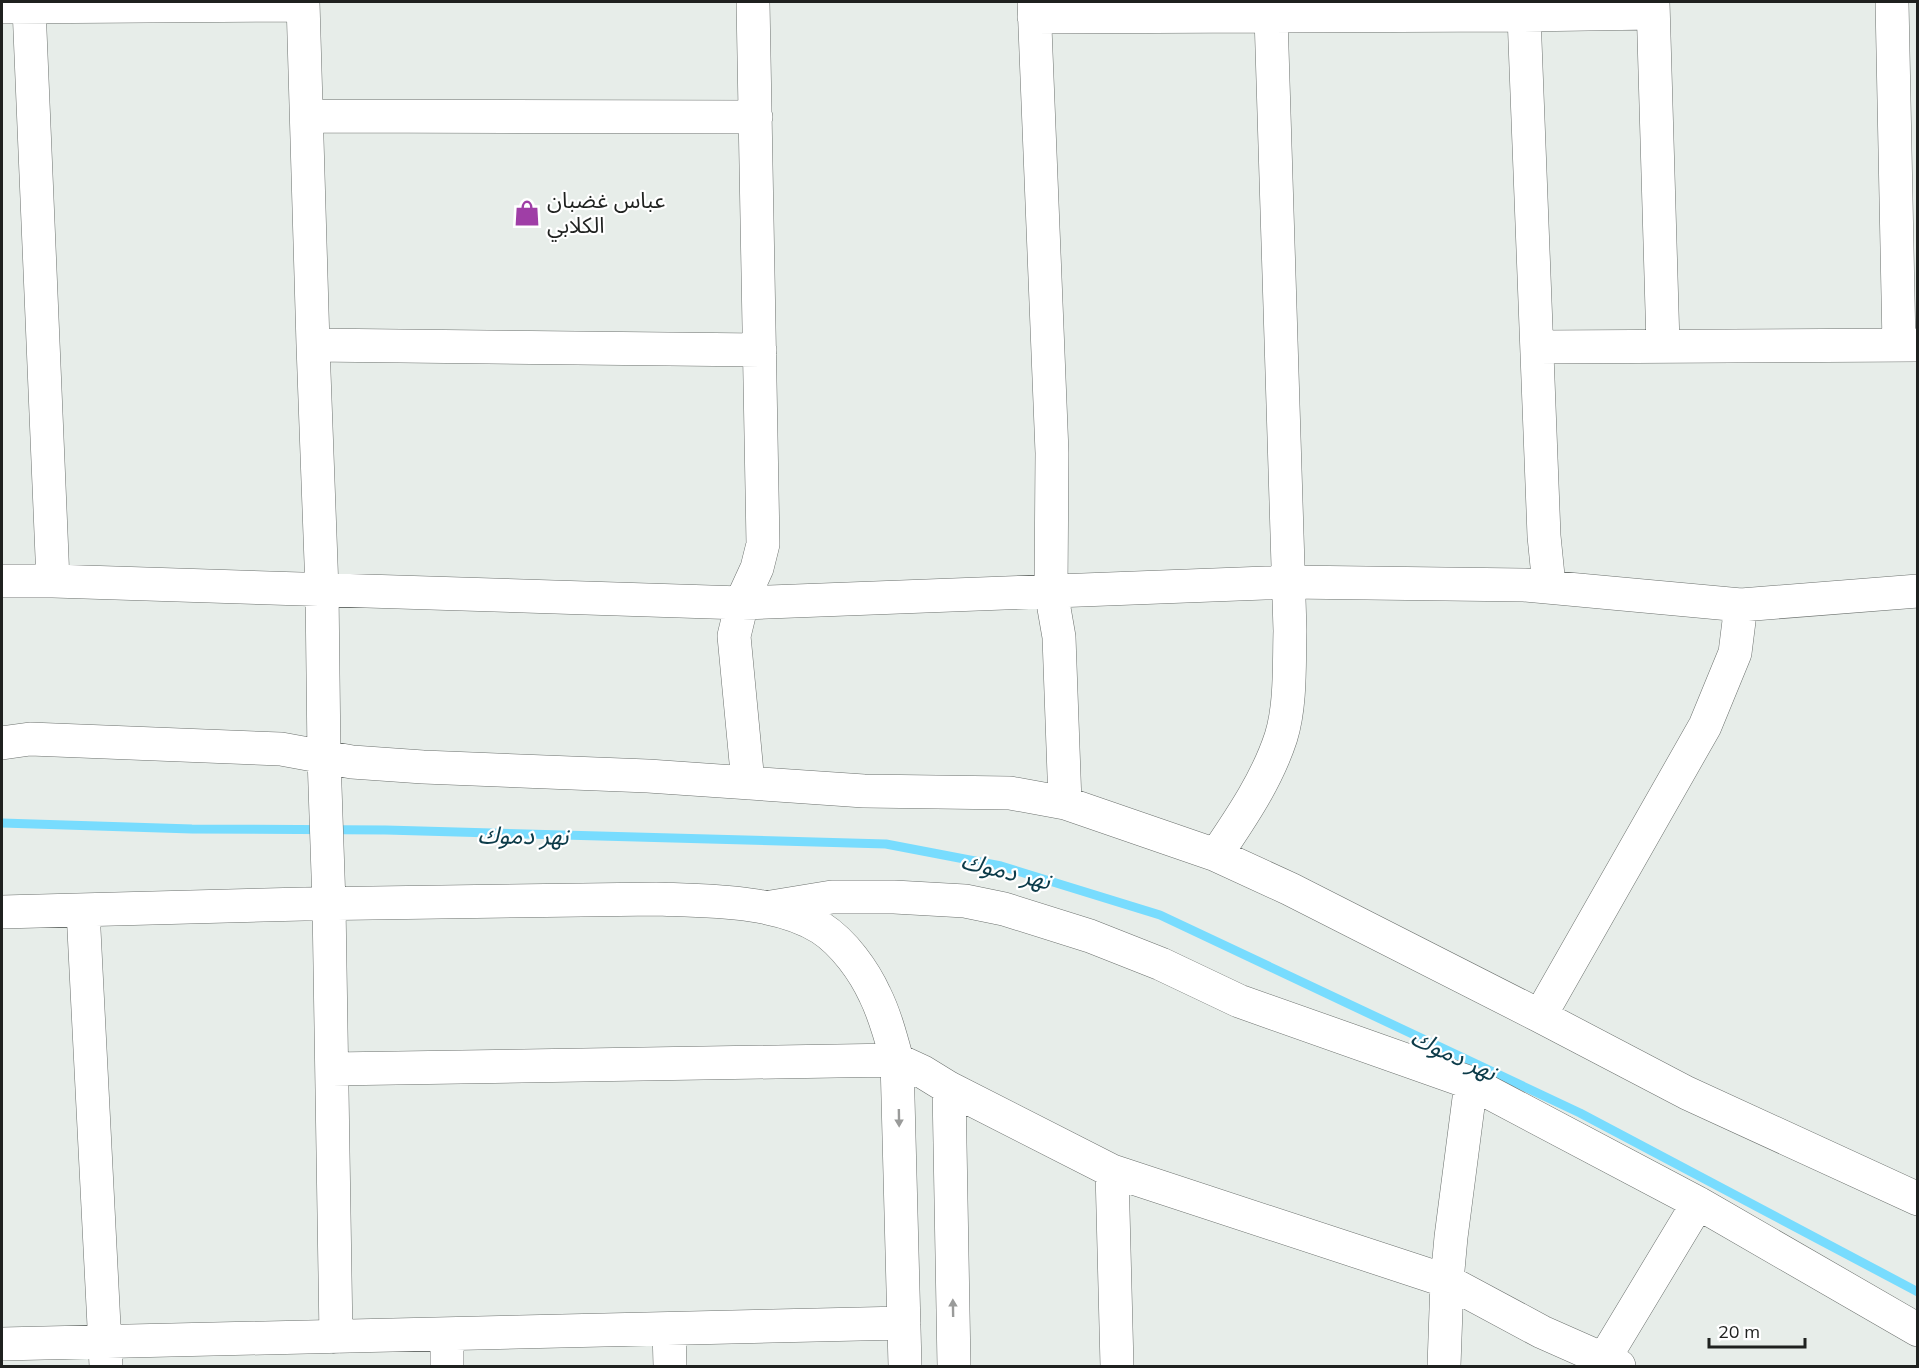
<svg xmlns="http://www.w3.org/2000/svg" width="1919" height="1368" font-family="Mulish,'Noto Sans Arabic',sans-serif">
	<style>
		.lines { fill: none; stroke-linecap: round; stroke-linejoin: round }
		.stream { stroke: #78dcfe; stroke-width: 9 }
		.minor-casing { stroke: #6c716e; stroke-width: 34 }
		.minor { stroke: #fff; stroke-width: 33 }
		.oneway { fill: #9a9b9a }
		.labels { text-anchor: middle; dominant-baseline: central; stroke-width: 4.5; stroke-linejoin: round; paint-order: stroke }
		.poi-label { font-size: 22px; fill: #1f211f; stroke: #fff; text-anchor: start }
		.water-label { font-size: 24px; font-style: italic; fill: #0c3b49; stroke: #fff }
	</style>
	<rect width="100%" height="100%" fill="#e7ede9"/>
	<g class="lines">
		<path class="stream" d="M 2,823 L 192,829 L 386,830 L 886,844 L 1001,866 L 1160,915 L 1580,1113 L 1918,1292"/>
		<g class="minor-casing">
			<path id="minor" d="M 303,2 L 313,345 L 322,590 L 324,757 L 329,904 L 336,1337
				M 1034,2 L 1052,453 L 1051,591 L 1059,637 L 1065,803
				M 1653,2 L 1663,345
				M 1892,2 L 1899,345
				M 2,7 L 303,5
				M 29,7 L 53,581
				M 1524,15 L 1544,536 L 1549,586
				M 1034,17 L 1524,15 L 1653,13
				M 307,116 L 756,117
				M 313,345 L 760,350
				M 1537,347 L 1918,345
				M 2,581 L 53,581 L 742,603 L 1289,582 L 1524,585 L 1741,605 L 1918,591
				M 2,743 L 30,739 L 281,749 L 352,762 L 423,767 L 648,776 L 864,791 L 1010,793 L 1065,803 L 1216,855 L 1290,889 L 1540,1016 L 1687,1093 L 1918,1199
				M 748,783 L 734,636 L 742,603 L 746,592 L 757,568 L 763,544 L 753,2
				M 1216,855 C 1241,818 1267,780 1281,737 C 1291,705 1289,664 1290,631 L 1271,16
				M 771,907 L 832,897 L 894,897 L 965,901 L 1004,909 L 1090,936 L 1161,964 L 1239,1001 L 1471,1083 L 1698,1203 L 1918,1330
				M 83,910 L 106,1366
				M 2,912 L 304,904 L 656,899 C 707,901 777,900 821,928 C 844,943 864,971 875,995 C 885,1015 891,1038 897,1060 L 905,1366
				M 1540,1016 L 1705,726 L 1735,653 L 1741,605
				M 332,1069 L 897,1060 L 923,1072 L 949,1088 L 1112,1171 L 1447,1281 L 1542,1332 L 1619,1366
				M 949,1088 L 954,1366
				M 1112,1171 L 1117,1366
				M 669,1329 L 670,1366
				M 447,1334 L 447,1366
				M 2,1344 L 904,1323
				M 1604,1359 L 1698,1203
				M 1444,1366 L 1447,1281 L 1451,1237 L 1471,1083"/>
		</g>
		<use href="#minor" class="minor"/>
	</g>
	<defs><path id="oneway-solid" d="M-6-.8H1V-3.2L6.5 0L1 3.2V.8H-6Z" transform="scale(1.5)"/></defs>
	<g class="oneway">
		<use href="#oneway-solid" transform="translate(899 1118) rotate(89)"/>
		<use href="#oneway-solid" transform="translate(953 1308) rotate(-91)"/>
	</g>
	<defs>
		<g id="shop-bare" transform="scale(2.07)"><path d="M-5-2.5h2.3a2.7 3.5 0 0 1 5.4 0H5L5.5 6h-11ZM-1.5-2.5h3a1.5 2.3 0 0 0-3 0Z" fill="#9f3ea6" stroke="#fff" stroke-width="2.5" paint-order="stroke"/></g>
	</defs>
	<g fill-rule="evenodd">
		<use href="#shop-bare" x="527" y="213"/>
	</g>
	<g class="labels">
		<g class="poi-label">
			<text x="547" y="200">عباس غضبان<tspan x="547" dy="25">الكلابي</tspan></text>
		</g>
		<g class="water-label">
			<text transform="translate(523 835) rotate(1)">نهر دموك</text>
			<text transform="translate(1006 870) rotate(14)">نهر دموك</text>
			<text transform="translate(1454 1054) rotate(25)">نهر دموك</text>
		</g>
	</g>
	<rect width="1919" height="1368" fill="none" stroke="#1f211f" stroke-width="6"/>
	<path d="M1709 1338v9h96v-9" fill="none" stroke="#1f211f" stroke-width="3"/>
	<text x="1718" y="1338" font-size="18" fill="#1f211f" stroke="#ffffff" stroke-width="4.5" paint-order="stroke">20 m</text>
</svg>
